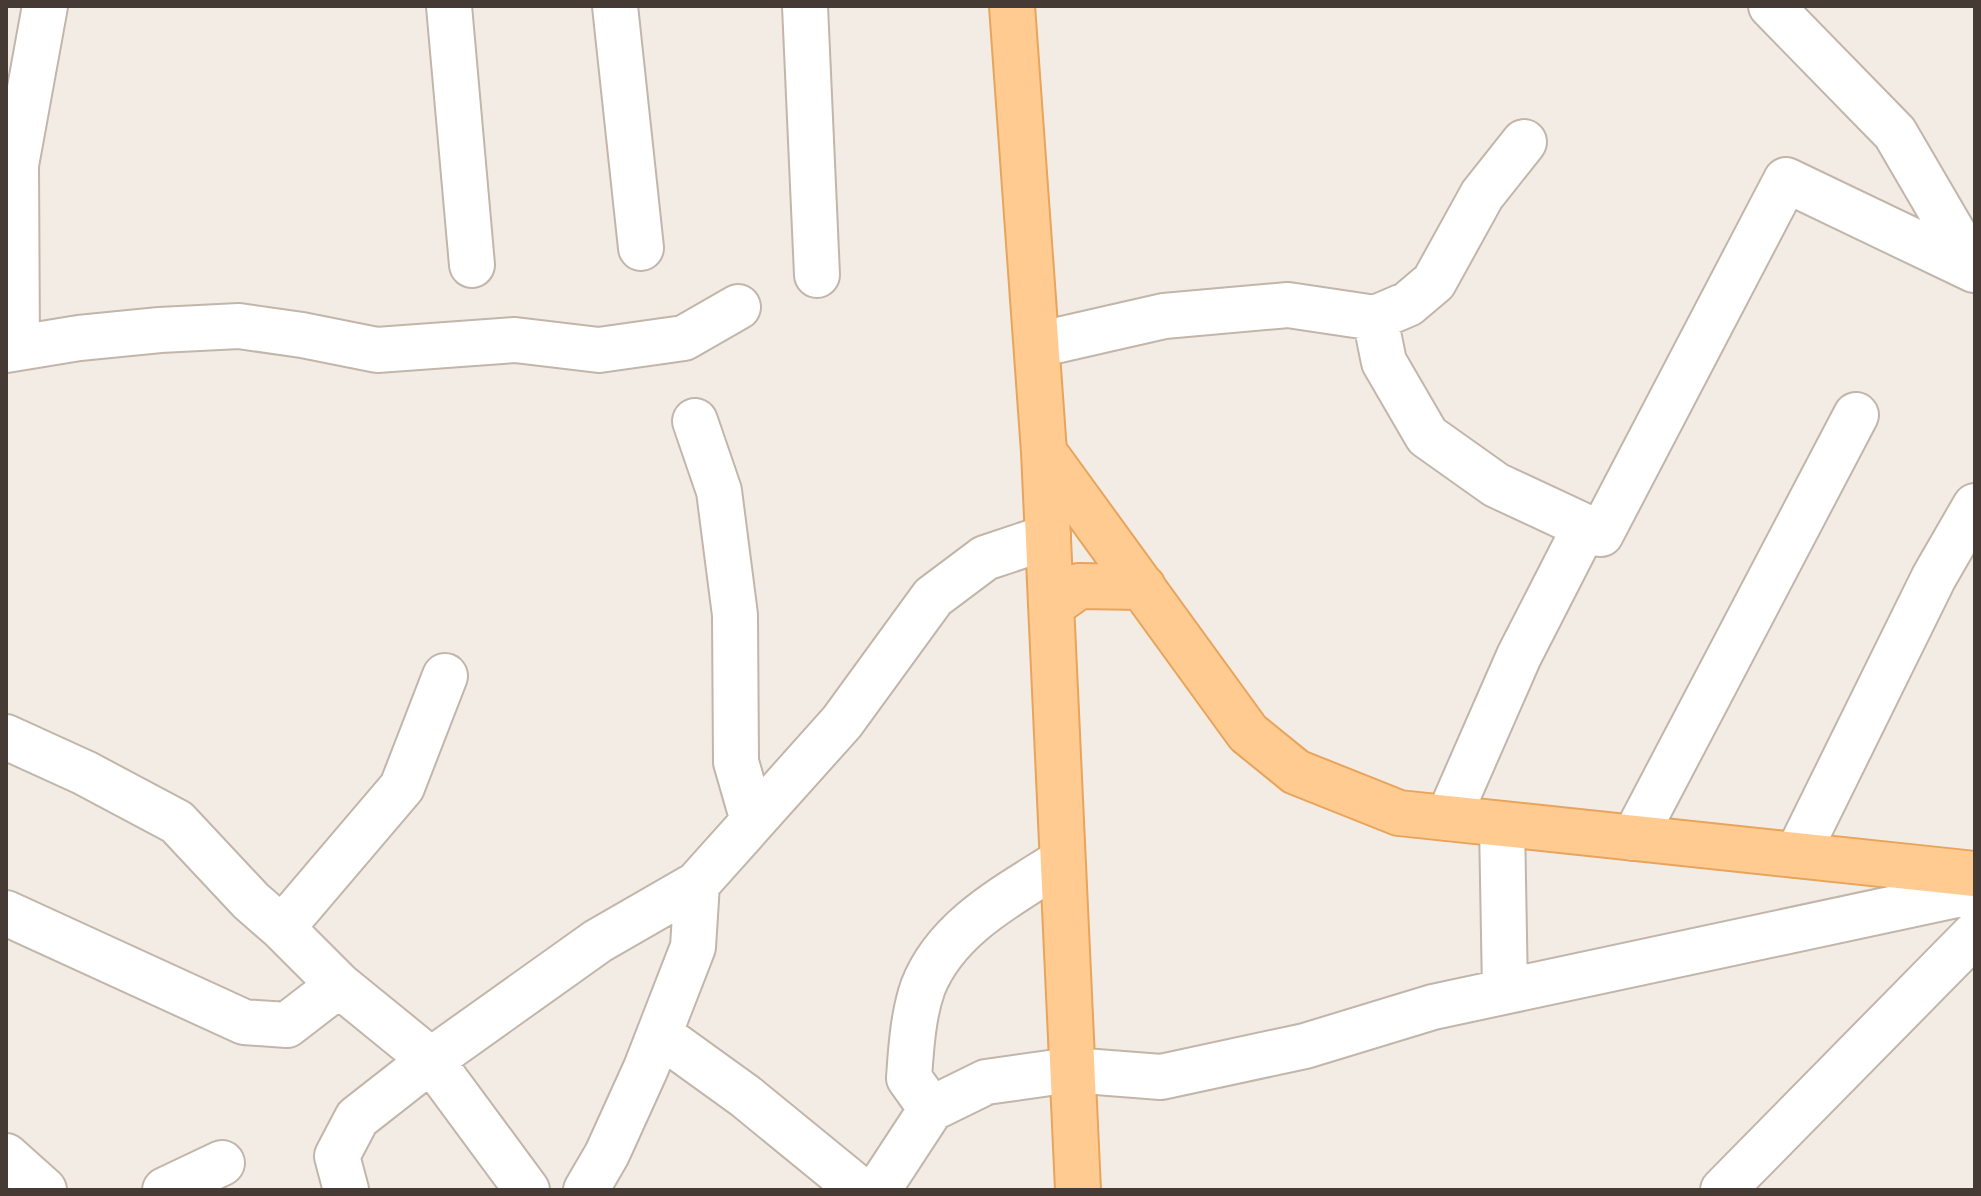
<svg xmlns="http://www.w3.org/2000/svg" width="1981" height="1196" font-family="'Source Sans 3',sans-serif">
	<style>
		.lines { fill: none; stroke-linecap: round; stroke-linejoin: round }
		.minor-casing { stroke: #c2b5aa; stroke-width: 48 }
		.major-casing { stroke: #e9a45c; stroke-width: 48 }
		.minor { stroke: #fff; stroke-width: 44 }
		.major { stroke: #ffcb91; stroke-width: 44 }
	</style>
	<rect width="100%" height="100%" fill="#f3ece4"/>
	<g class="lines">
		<g class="minor-casing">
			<path id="minor" d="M 449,6 L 472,265
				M 615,6 L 641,248
				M 805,6 L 817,275
				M 1771,6 L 1895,133 L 1975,270
				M 1375,318 L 1408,304 L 1434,282 L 1482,195 L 1524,142
				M 1037,345 L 1164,316 L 1288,305 L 1375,318 L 1384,362 L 1427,436 L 1496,485 L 1601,534 L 1786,180 L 1974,270
				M 17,346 L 16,165 L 45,6
				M 6,350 L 79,338 L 160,330 L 239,326 L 302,335 L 377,350 L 515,340 L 599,350 L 684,338 L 738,307
				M 695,421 L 719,491 L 735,615 L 736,762 L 753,821
				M 6,737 L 85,773 L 177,822 L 251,901 L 282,928 L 339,985 L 431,1060 L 527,1190
				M 1448,818 L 1519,656 L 1585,527
				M 1502,824 L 1505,991
				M 1634,838 L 1856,415
				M 1797,855 L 1934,577 L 1975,506
				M 6,913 L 244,1022 L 287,1025 L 339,985
				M 282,928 L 402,787 L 445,676
				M 659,1034 L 745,1096 L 860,1190
				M 931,1109 L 909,1078 C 911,1049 913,1015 923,987 C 947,926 1011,894 1062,861
				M 6,1156 L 44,1190
				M 165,1190 L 222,1163
				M 346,1190 L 337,1156 L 357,1118 L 431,1060 L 598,941 L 697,884 L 842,722 L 933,597 L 985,558 L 1048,537
				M 586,1190 L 607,1154 L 646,1068 L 693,947 L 697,884
				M 878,1190 L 931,1109 L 986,1082 L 1071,1070 L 1161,1077 L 1305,1046 L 1433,1007 L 1975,891
				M 1723,1190 L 1975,934"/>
		</g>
		<g class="major-casing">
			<path id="major" d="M 1012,6 L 1044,452 L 1078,1190
				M 1044,452 L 1248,733 L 1296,772 L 1399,813 L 1975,874
				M 1051,606 L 1079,586 L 1143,587"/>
		</g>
		<use href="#minor" class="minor"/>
		<use href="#major" class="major"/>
	</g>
	<rect width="1981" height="1196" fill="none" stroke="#463b34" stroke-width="16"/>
</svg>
